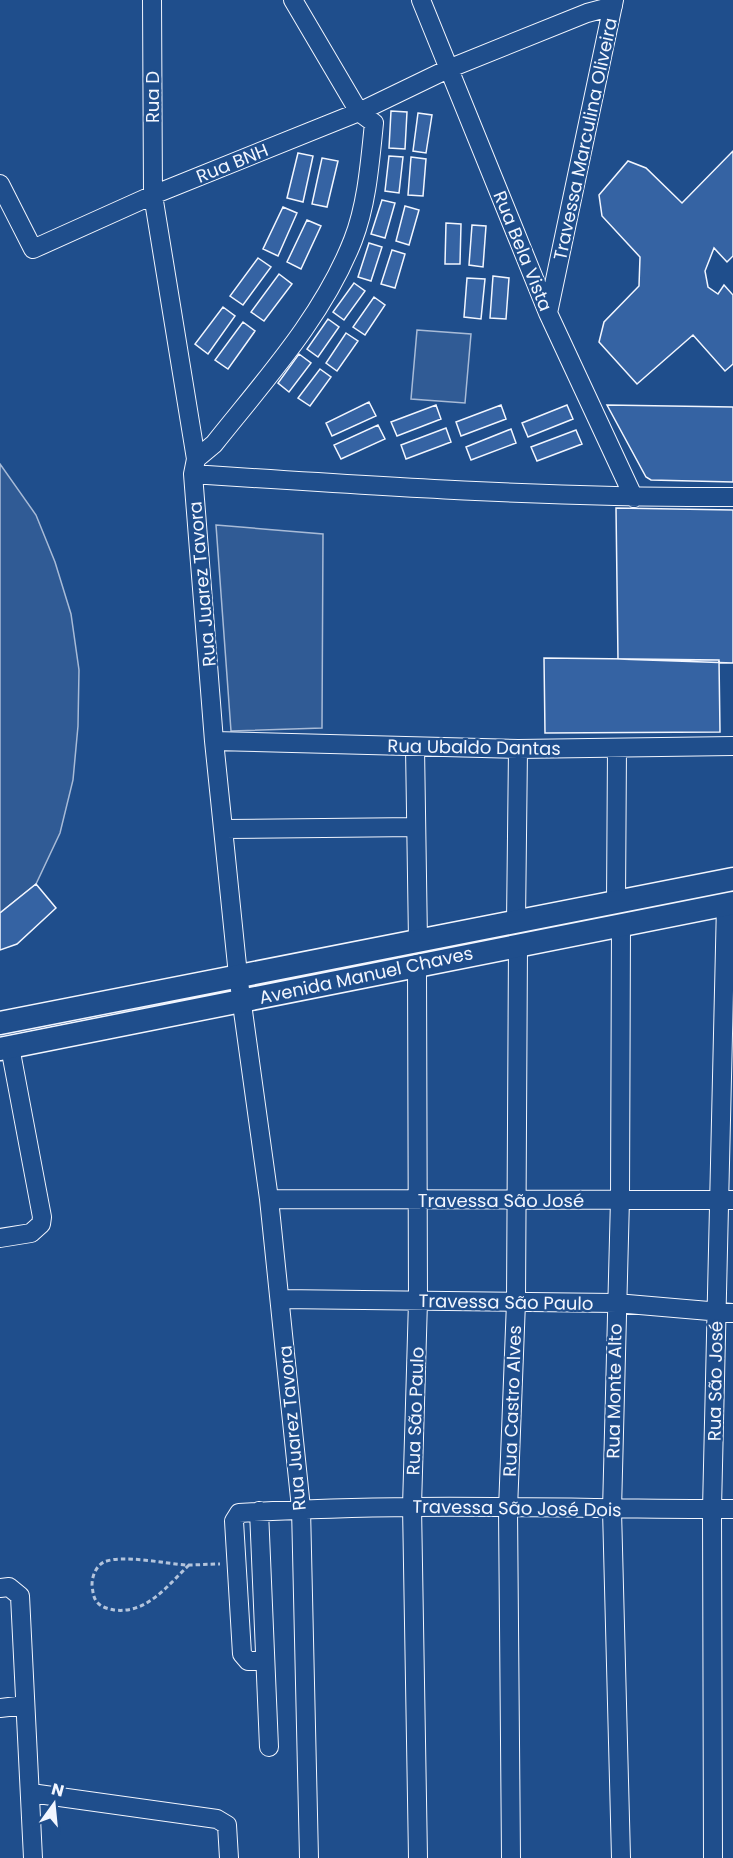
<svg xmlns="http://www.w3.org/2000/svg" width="733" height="1858" font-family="Poppins,sans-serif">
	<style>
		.built { fill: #305b95; stroke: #a8bbd7; stroke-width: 1.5 }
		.building { fill: #3563a3; stroke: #f2f6ff; stroke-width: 1.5 }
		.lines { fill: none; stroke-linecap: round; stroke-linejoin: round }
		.minor-casing { stroke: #f2f6ff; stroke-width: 20 }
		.major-casing { stroke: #f2f6ff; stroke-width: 25 }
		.path { stroke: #b3c4dc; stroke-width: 3; stroke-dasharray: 4.5 3; stroke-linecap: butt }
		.minor { stroke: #1f4e8c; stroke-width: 18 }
		.major { stroke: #1f4e8c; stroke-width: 22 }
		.labels { text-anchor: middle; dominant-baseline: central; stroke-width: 4.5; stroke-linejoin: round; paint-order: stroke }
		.street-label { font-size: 18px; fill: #f2f6ff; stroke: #1f4e8c }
	</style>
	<rect width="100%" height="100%" fill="#1f4e8c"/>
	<path class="built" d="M 417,330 L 471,334 L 465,403 L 411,399 Z
		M 0,464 L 36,515 L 55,562 L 71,614 L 79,670 L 78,726 L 73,780 L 60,833 L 36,884 L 0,913 Z
		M 216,525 L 323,534 L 322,728 L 231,731 Z"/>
	<path class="building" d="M 391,111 L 407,112 L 405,149 L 389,148 Z
		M 418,113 L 432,115 L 426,153 L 413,151 Z
		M 733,151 L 733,256 L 727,262 L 714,248 L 705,271 L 708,287 L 718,294 L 724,285 L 733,295 L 733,364 L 725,371 L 693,335 L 637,384 L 599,342 L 604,322 L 639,286 L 640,257 L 602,216 L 599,195 L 628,161 L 646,168 L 682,203 Z
		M 298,153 L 313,156 L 303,202 L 287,198 Z
		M 389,156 L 403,157 L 399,193 L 385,191 Z
		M 411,157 L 426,159 L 423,196 L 408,195 Z
		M 322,158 L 338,161 L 327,207 L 312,204 Z
		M 382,200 L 395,203 L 385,238 L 371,234 Z
		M 405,206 L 419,210 L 409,245 L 396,241 Z
		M 283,207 L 297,213 L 278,256 L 263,249 Z
		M 307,220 L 321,226 L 301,269 L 287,262 Z
		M 446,223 L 461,224 L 460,264 L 445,264 Z
		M 472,225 L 486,226 L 483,267 L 469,265 Z
		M 369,243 L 382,247 L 371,281 L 358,277 Z
		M 392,250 L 405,254 L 395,288 L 381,284 Z
		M 258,258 L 271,267 L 243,305 L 230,296 Z
		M 279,274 L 292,284 L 264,321 L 251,312 Z
		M 493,276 L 509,278 L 506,319 L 490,318 Z
		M 467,278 L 485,279 L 481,319 L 464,317 Z
		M 354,283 L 365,291 L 344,320 L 333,312 Z
		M 374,297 L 385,305 L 365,335 L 353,327 Z
		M 223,307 L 235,316 L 208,354 L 195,344 Z
		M 328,319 L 339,327 L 318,357 L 307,349 Z
		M 243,322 L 255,331 L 228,369 L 215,360 Z
		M 346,333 L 358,341 L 337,371 L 326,363 Z
		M 299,354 L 311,363 L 289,392 L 278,383 Z
		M 320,369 L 331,377 L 310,406 L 298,398 Z
		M 369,402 L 376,416 L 332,436 L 326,423 Z
		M 436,405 L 441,419 L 397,436 L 391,422 Z
		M 501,405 L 506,419 L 461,436 L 456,422 Z
		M 567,405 L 573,419 L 528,437 L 522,423 Z
		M 607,405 L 733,407 L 733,482 L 651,480 L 646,477 Z
		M 378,425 L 385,439 L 341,459 L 334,445 Z
		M 446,428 L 451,442 L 406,459 L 401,445 Z
		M 511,429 L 516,443 L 471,460 L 466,447 Z
		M 576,430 L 582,444 L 537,461 L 531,447 Z
		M 616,508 L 733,510 L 733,663 L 618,659 Z
		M 544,658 L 719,660 L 720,732 L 545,733 Z
		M 36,884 L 56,908 L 17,944 L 0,950 L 0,913 Z"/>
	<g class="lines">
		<g class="minor-casing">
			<path id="minor" d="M 152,0 L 153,195 L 196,459 L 193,474 L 214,741 L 238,975 L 269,1199 L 301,1508 L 309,1858
				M 421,0 L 548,313 L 634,498
				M 0,184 L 33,249 L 153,195 L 359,112 L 448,69 L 587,13 L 613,6
				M 548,313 L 614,0
				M 196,459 L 214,444 C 264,381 323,317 353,240 C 367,204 370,162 374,123 L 359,112 L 293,0
				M 193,474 C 373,486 552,498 733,497
				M 214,741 L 518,749 L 733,746
				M 415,747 L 418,941
				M 225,829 L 416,827
				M 616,903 L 617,748
				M 516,923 L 518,749
				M 417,964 L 418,1301 L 412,1506 L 418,1858
				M 269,1199 L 733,1200
				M 0,1238 L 31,1233 L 41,1224 L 42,1217 L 10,1047
				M 280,1299 L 616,1303 L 733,1313
				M 259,1511 L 269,1747
				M 0,1588 L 9,1587 L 20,1596 L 33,1858
				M 265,1661 L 248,1661 L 242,1654 L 234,1521 L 239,1513 C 403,1502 568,1509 733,1509
				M 0,1708 L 25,1705
				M 31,1793 L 217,1819 L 227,1825 L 229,1858
				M 511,1858 L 508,1509 L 516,1302 L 518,945
				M 621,1858 L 612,1510 L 620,1199 L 621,924
				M 713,1858 L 712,1509 L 726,904"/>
		</g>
		<g class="major-casing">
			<path id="major" d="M 0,1023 L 733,879
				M 0,1049 L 733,903"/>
		</g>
		<path class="path" d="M 189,1565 C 167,1586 147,1614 114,1610 C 108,1609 101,1607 97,1602 C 93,1597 93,1592 92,1585 C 92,1576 96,1566 104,1562 C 123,1554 166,1564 187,1565 C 198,1565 209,1564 220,1564"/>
		<use href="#minor" class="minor"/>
		<use href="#major" class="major"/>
	</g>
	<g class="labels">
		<g class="street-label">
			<text transform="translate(152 97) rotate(-90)">Rua D</text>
			<text transform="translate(585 139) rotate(-78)">Travessa Marculina Oliveira</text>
			<text transform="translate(232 163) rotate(-22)">Rua BNH</text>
			<text transform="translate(523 251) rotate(68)">Rua Bela Vista</text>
			<text transform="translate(202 584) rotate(-95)">Rua Juarez Tavora</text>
			<text transform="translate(474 747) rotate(1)">Rua Ubaldo Dantas</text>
			<text transform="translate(366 975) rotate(-12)">Avenida Manuel Chaves</text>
			<text x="501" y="1200">Travessa São José</text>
			<text transform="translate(506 1302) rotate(1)">Travessa São Paulo</text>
			<text transform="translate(715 1381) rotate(-89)">Rua São José</text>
			<text transform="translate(614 1391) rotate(-89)">Rua Monte Alto</text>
			<text transform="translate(512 1401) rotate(-88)">Rua Castro Alves</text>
			<text transform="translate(415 1411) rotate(-88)">Rua São Paulo</text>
			<text transform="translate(292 1428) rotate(-95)">Rua Juarez Tavora</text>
			<text transform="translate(517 1508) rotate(1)">Travessa São José Dois</text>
		</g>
	</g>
	<g transform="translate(54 1804) rotate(15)" stroke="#1f4e8c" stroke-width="4.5" paint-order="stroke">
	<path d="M0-4.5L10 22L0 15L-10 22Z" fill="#f2f6ff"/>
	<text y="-9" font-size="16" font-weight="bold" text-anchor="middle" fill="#f2f6ff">N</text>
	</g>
</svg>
